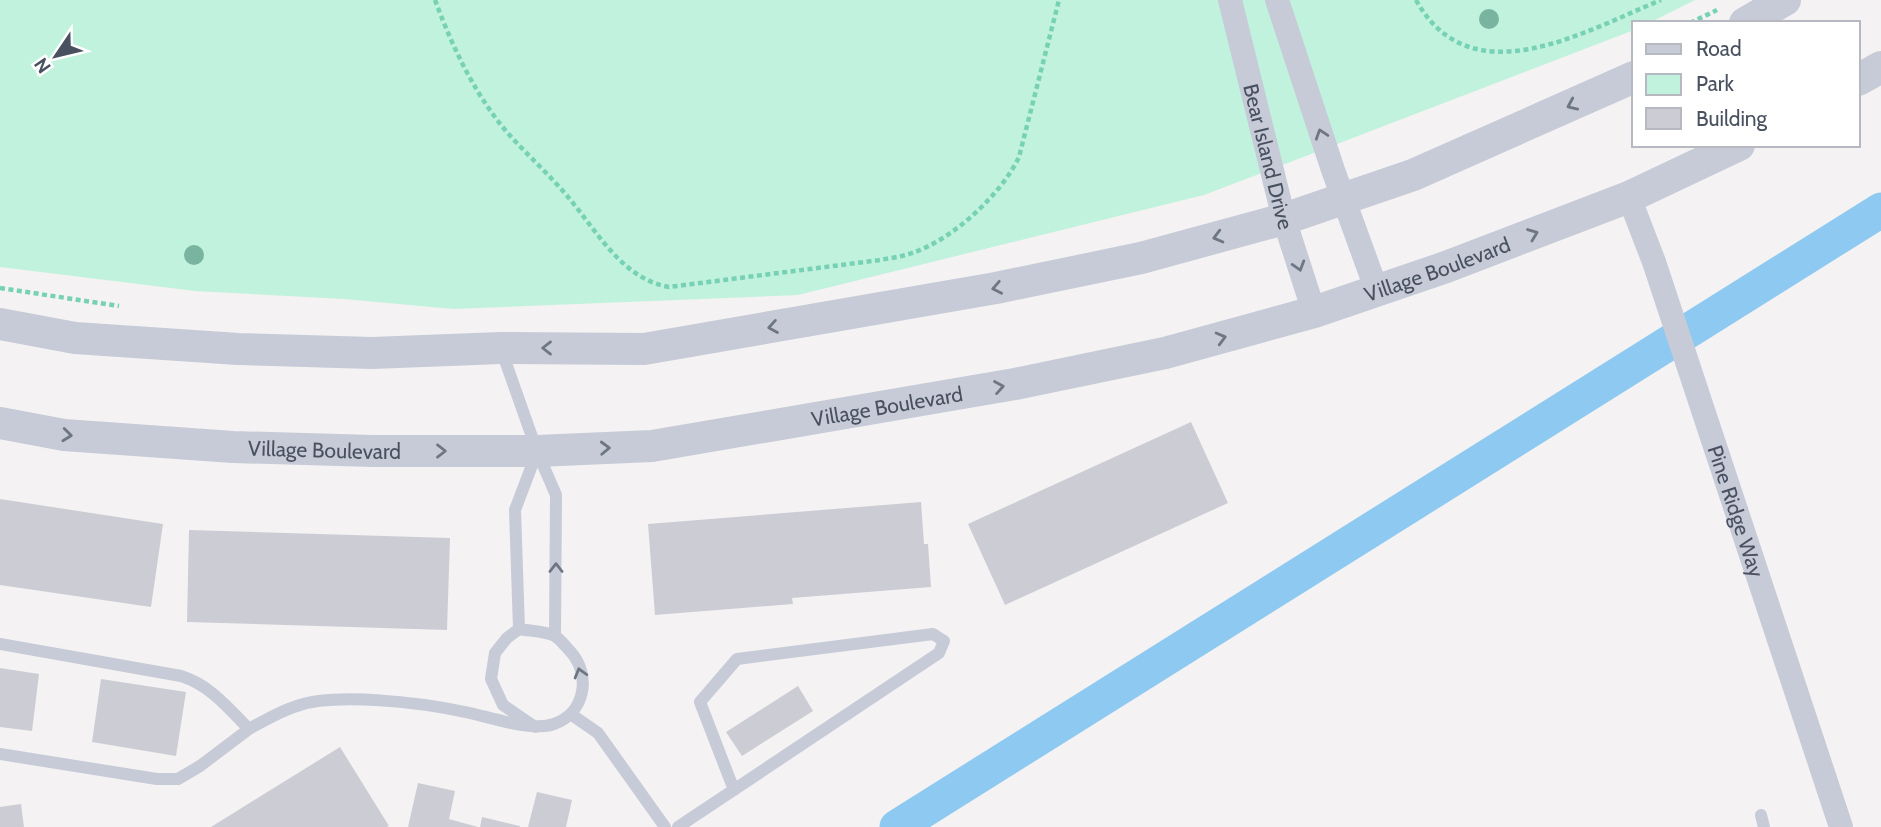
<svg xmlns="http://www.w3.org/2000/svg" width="1881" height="827" font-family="Cabin,sans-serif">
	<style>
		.green { fill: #c1f2dd }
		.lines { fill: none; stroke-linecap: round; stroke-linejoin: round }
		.canal { stroke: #8dc9f0; stroke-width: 35 }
		.building { fill: #cccdd4 }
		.path { stroke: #77d1b5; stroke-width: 4.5; stroke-dasharray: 5 3.5; stroke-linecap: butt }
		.service { stroke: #c6cbd7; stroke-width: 12 }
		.minor { stroke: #c6cbd7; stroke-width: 24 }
		.tertiary { stroke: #c6cbd7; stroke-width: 32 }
		.tree { fill: #79b4a1 }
		.oneway { stroke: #6e7684 }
		.labels { text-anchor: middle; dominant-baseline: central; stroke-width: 5; stroke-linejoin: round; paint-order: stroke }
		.street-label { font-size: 21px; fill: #495160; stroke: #fff }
	</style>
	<rect width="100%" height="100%" fill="#f4f2f2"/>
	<path class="green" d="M 0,0 L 1695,0 L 1649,23 L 1634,23 L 1634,30 L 1204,195 L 798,295 L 453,309 L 344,299 L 195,291 L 0,267 Z"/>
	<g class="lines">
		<path class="canal" d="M 897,827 L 1881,210"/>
	</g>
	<path class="building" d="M 1191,422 L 1228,503 L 1005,605 L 968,524 Z
		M 0,499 L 163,524 L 151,607 L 0,585 Z
		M 921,502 L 924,544 L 928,544 L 931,587 L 792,598 L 793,604 L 655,615 L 648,524 Z
		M 189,530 L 450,538 L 447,630 L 187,622 Z
		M 0,668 L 39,674 L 32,731 L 0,727 Z
		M 101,679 L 186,692 L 176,756 L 92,742 Z
		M 798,686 L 813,711 L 742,756 L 726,732 Z
		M 340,747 L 389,826 L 387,827 L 211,827 Z
		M 418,783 L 455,791 L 449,819 L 478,827 L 408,827 Z
		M 537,792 L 572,800 L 566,827 L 528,827 Z
		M 21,804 L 24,827 L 0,827 L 0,807 Z
		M 482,817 L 520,826 L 520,827 L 480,827 Z"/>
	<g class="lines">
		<path class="path" d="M 435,0 C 452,46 474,93 506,131 C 526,154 549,174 568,197 C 597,231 622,279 669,287 L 880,260 C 890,258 901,257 912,253 C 952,240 1001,195 1019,157 L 1059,0
			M 1416,0 C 1471,99 1585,31 1661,0
			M 1690,23 L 1717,10
			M 0,288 L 119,306"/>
		<path class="service" d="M 501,349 L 537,451 L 556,495 L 555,636
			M 519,629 L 515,510 L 537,452
			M 0,644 L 181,676 C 210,685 228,708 249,729 C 264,721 280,711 297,706 C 335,692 424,703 465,712 C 490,717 531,732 554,724 C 585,713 592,675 570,651 C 566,647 560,639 555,636 C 546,631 529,631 519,629 L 507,638 L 495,653 L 491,679 L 503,705 L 535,727
			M 572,715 L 598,733 L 665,827
			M 0,754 L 157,779 L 178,779 L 200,766 L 249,729
			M 1761,815 L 1764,827
			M 678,827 L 939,653 L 944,641 L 933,634 L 737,659 L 700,702 L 734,790"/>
		<g class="minor">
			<path id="s1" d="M 1230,0 L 1284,219 L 1314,312"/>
			<path d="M 1277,0 L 1333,170 L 1377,291"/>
			<path id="s2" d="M 1629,197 L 1654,262 L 1841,827"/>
		</g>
		<g class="tertiary">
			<path d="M 1745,23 L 1785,0"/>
			<path d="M 1858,80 L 1881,67"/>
			<path d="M 0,324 L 75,338 L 238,349 L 372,353 L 501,348 L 644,349 L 996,288 L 1141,258 L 1284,219 L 1413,175 L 1634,77"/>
			<path id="s3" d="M 0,423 L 64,435 L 233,447 L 373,451 L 537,451 L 652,446 L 1015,384 L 1165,353 L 1314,312 L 1446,267 L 1629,197 L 1739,145"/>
		</g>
	</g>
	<g class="tree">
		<circle cx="1489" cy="19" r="10"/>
		<circle cx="194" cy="255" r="10"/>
	</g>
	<defs><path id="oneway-chevron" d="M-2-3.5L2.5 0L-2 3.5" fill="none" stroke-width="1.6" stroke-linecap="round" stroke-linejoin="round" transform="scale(1.75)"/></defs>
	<g class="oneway">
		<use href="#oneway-chevron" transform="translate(1572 105) rotate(156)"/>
		<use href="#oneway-chevron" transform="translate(1321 134) rotate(-108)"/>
		<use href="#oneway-chevron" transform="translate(1533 234) rotate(-21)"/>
		<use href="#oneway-chevron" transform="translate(1218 237) rotate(165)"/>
		<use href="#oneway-chevron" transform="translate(1299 266) rotate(73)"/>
		<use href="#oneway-chevron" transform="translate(997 288) rotate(169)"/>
		<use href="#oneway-chevron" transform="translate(773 327) rotate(170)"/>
		<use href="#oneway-chevron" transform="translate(1221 338) rotate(-15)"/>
		<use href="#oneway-chevron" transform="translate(547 348) rotate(-180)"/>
		<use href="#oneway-chevron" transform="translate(999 387) rotate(-10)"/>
		<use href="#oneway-chevron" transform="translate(67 435) rotate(6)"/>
		<use href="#oneway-chevron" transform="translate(605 448) rotate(-2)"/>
		<use href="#oneway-chevron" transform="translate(441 451)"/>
		<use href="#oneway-chevron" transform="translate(556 568) rotate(-90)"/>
		<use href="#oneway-chevron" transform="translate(580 673) rotate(-106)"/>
	</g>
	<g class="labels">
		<g class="street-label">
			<text stroke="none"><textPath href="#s1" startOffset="161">Bear Island Drive</textPath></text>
			<text stroke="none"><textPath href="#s3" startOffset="1460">Village Boulevard</textPath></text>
			<text stroke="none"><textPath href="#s3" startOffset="892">Village Boulevard</textPath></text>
			<text stroke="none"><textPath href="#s3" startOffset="326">Village Boulevard</textPath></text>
			<text stroke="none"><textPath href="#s2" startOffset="332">Pine Ridge Way</textPath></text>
		</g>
	</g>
	<rect x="1632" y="21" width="228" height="126" fill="#ffffff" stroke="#b6b9bf" stroke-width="2"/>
	<rect x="1646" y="44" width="35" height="10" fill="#c6cbd7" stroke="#b6b9bf" stroke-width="2"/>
	<text x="1696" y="56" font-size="21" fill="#495160">Road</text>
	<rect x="1646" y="74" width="35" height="21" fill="#c1f2dd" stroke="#b6b9bf" stroke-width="2"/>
	<text x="1696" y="91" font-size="21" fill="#495160">Park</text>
	<rect x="1646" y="108" width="35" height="21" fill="#cccdd4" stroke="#b6b9bf" stroke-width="2"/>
	<text x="1696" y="126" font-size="21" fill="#495160">Building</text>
	<g transform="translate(56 56) rotate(235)" stroke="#ffffff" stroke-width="5" paint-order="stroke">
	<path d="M0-5L12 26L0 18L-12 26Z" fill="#495160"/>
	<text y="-10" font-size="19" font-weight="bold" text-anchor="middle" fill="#495160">N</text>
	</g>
</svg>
